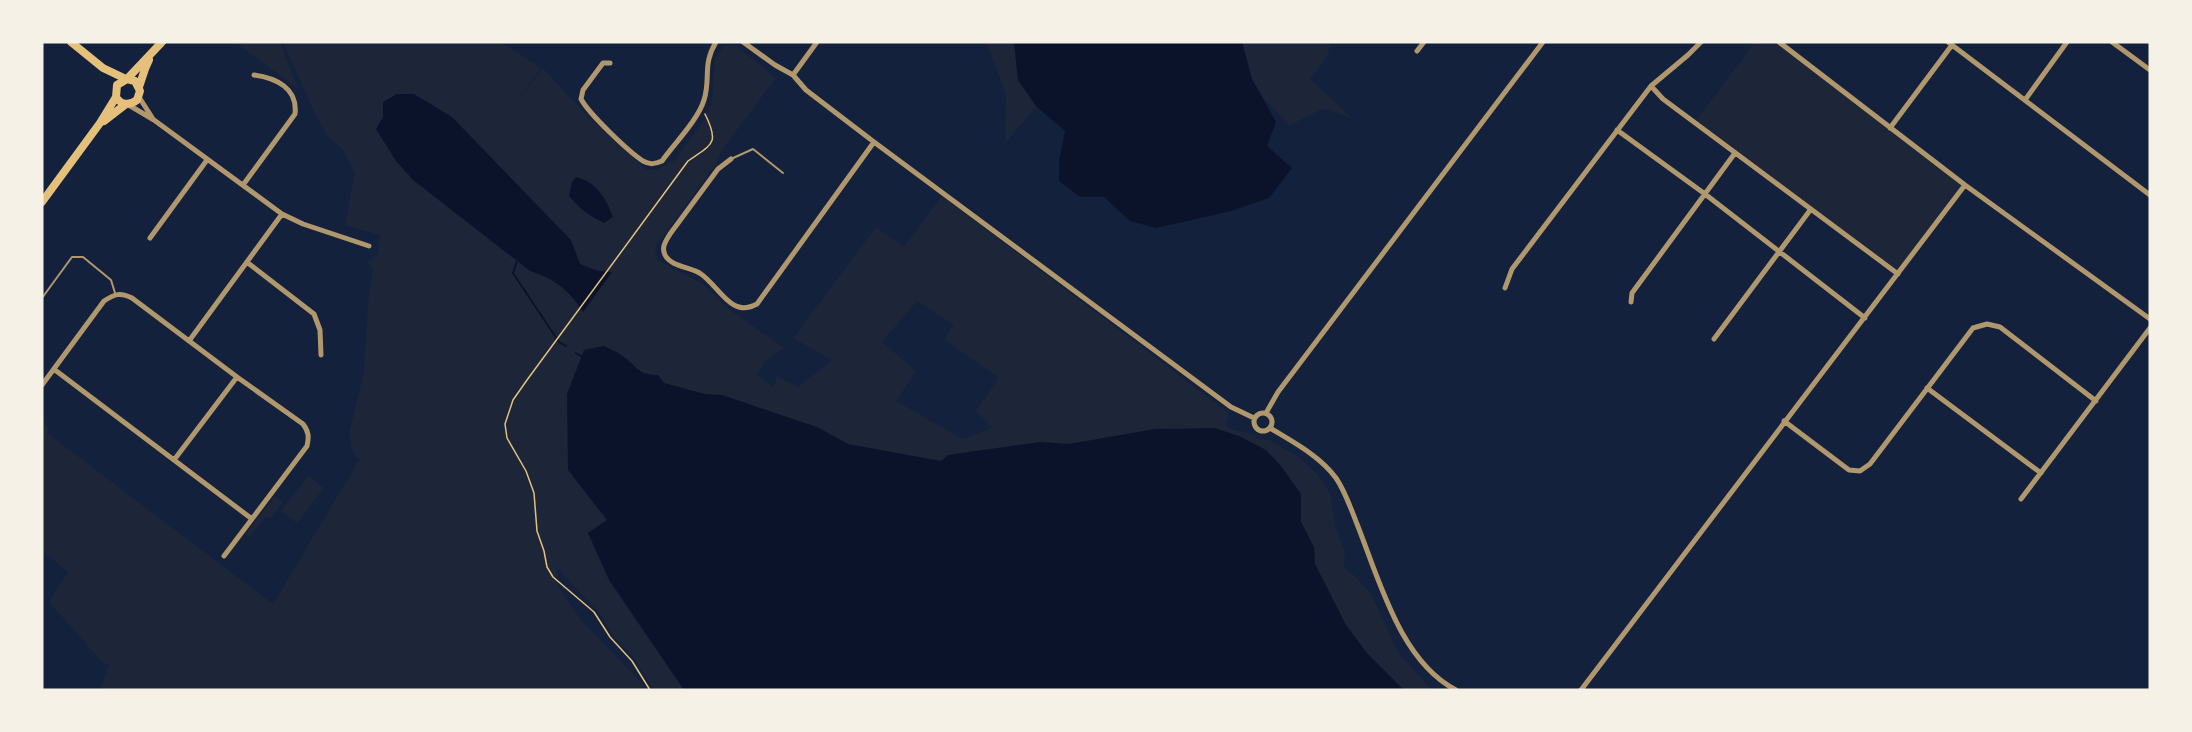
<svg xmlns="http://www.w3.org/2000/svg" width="2192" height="732" font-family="Ubuntu,sans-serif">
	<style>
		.green { fill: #1d2539; fill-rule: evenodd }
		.water { fill: #0b132b }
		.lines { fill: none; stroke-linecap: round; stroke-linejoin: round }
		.stream { stroke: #0b132b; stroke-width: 2 }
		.path { stroke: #e5c07b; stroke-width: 1.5 }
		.service { stroke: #b1986c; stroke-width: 2 }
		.minor { stroke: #b1986c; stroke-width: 5 }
		.secondary { stroke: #e5c07b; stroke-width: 8 }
	</style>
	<rect width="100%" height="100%" fill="#14213d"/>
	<path class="green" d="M 235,42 L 280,42 L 298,89 Z
		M 283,42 L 500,42 L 541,68 L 518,100 L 543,68 C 575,105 609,137 646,169 C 659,173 662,164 673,162 L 705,119 L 712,99 L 715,58 L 724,46 L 734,44 L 776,78 L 721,151 L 717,163 L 656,246 L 655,252 L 658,260 L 703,284 L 730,310 L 784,348 L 765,361 L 757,375 L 774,387 L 777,376 L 798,387 L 832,360 L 793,338 L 876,227 L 904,247 L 942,196 L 1229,413 L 1225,425 L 1231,429 L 1255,435 L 1257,439 L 1269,440 L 1299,457 L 1318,475 L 1330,493 L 1336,528 L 1345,552 L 1344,566 L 1348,572 L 1354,575 L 1371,594 L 1399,654 L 1432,690 L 653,690 L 634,658 L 614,637 L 601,615 L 556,567 L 558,586 L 581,620 L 648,690 L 100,690 L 109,664 L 103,663 L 49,602 L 68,572 L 42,551 L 42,422 L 49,428 L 47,433 L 273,604 L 359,460 L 352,450 L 349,433 L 364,372 L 368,304 L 373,270 L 367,262 L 378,254 L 380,235 L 345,225 L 355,173 L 343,150 L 327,135 L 315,114 ZM 917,301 L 954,325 L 944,339 L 999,378 L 976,411 L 993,428 L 963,439 L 896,401 L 916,371 L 882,342 Z
		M 986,42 L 1014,42 L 1018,80 L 1036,106 L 1005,144 L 1006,94 Z
		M 1242,42 L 1330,42 L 1328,55 L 1310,79 L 1353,119 L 1324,108 L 1290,125 L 1264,99 L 1252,79 Z
		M 1755,42 L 1779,42 L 1965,185 L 1898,274 L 1695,122 Z
		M 308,476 L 324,488 L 297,523 L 281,511 Z
		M 275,496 L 283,502 L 270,519 L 266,516 L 249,537 L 246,534 Z"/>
	<path class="water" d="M 1014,42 L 1242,42 L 1252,79 L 1276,122 L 1267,146 L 1292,168 L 1269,198 L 1231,211 L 1156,228 L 1130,221 L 1104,197 L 1080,197 L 1059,181 L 1059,161 L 1065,131 L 1036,106 L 1018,80 Z
		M 397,94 L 414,94 L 452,117 L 571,240 L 580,264 L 598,271 L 612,272 L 583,312 C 569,290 555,279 530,271 L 413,180 L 396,161 L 376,129 L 383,117 L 383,102 Z
		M 576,177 C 597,182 606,199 613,217 L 604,223 C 589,216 579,208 569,196 L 572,182 Z
		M 604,346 C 609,349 616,351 621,355 C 637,365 636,375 658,375 L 664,383 L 705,394 L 722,395 L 817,427 L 848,444 L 941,461 L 948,455 L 1040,442 L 1069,444 L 1155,429 L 1215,428 L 1239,436 L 1266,450 L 1281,466 L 1301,494 L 1301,522 L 1314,547 L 1315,564 L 1346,625 L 1367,653 L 1404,690 L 684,690 L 609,580 L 588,533 L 607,520 L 568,470 L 567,394 L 584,350 Z"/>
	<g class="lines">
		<path class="stream" d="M 517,261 L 513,273 L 559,342 L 566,346
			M 576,353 L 581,356"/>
		<path class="path" d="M 650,690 L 632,661 L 610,637 L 594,612 L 553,577 L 547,567 L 544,551 L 537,531 L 534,493 L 526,471 L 507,438 L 505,424 L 513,400 L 527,380 L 688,161 C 712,144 720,144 705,114"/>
		<path class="service" d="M 731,159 L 753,149 L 783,173
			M 42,298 L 72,257 L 83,257 L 111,280 L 115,293"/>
		<path class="minor" d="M 743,42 L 775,65 L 793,75 L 806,90 L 874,142 L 1231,407 L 1254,418
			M 1779,42 L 1965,185 L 2150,319
			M 1948,42 L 2150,195
			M 2112,42 L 2150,70
			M 1417,51 L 1424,42
			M 610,63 L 603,63 L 583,90 L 581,99 C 589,114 629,152 643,161 C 650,165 655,164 662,161 C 674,144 698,120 704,100 C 711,78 702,65 716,42
			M 793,75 L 817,42
			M 1651,86 L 1663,99 L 1898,274
			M 139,97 L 153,119
			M 2025,100 L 2067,42
			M 127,104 L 154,120 L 282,214 L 303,224 L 369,246
			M 1890,128 L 1952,45
			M 1617,130 L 1705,194 L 1865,318
			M 731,159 L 718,169 L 670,234 C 666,241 661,247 665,255 C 671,267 691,267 701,274 C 713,282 726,304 739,307 C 746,309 751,307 757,304 L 874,142
			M 243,185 L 295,114 C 298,88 276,78 254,75
			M 150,238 L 207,160
			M 248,263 L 314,314 L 320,330 L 321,355
			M 1505,288 L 1512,269 L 1651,86 L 1688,55 L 1701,42
			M 1631,302 L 1632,293 L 1735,153
			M 1714,339 L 1811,209
			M 189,341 L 282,214
			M 55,370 L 252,519
			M 42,385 L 104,301 C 115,294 120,292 132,298 L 237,377 L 303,424 C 309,432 309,437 307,446 L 224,556
			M 1927,388 L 2041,473
			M1254 422a9 9 0 1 1 18 0a9 9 0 1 1-18 0Z
			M 1266,413 L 1278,392 L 1543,42
			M 1784,421 L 1849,470 L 1860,471 L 1870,464 L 1973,328 L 1987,324 L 2000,327 L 2096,401
			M 1270,428 C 1293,442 1320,456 1336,478 C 1345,491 1351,509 1357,524 C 1379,579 1400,661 1456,690
			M 174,460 L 237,377
			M 2021,499 L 2150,328
			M 1581,690 L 1965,185"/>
		<path class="secondary" d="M 71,42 L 103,68 L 126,79
			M 127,79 L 135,81 L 140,91 L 137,100 C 129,106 121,105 116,97 L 117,85 L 127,79 L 162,42
			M 139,87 L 145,69 L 149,60
			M 104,121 L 126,104
			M 42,202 L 100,123 L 116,97"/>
	</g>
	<rect width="2192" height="732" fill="none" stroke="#f6f1e7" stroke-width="87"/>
</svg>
